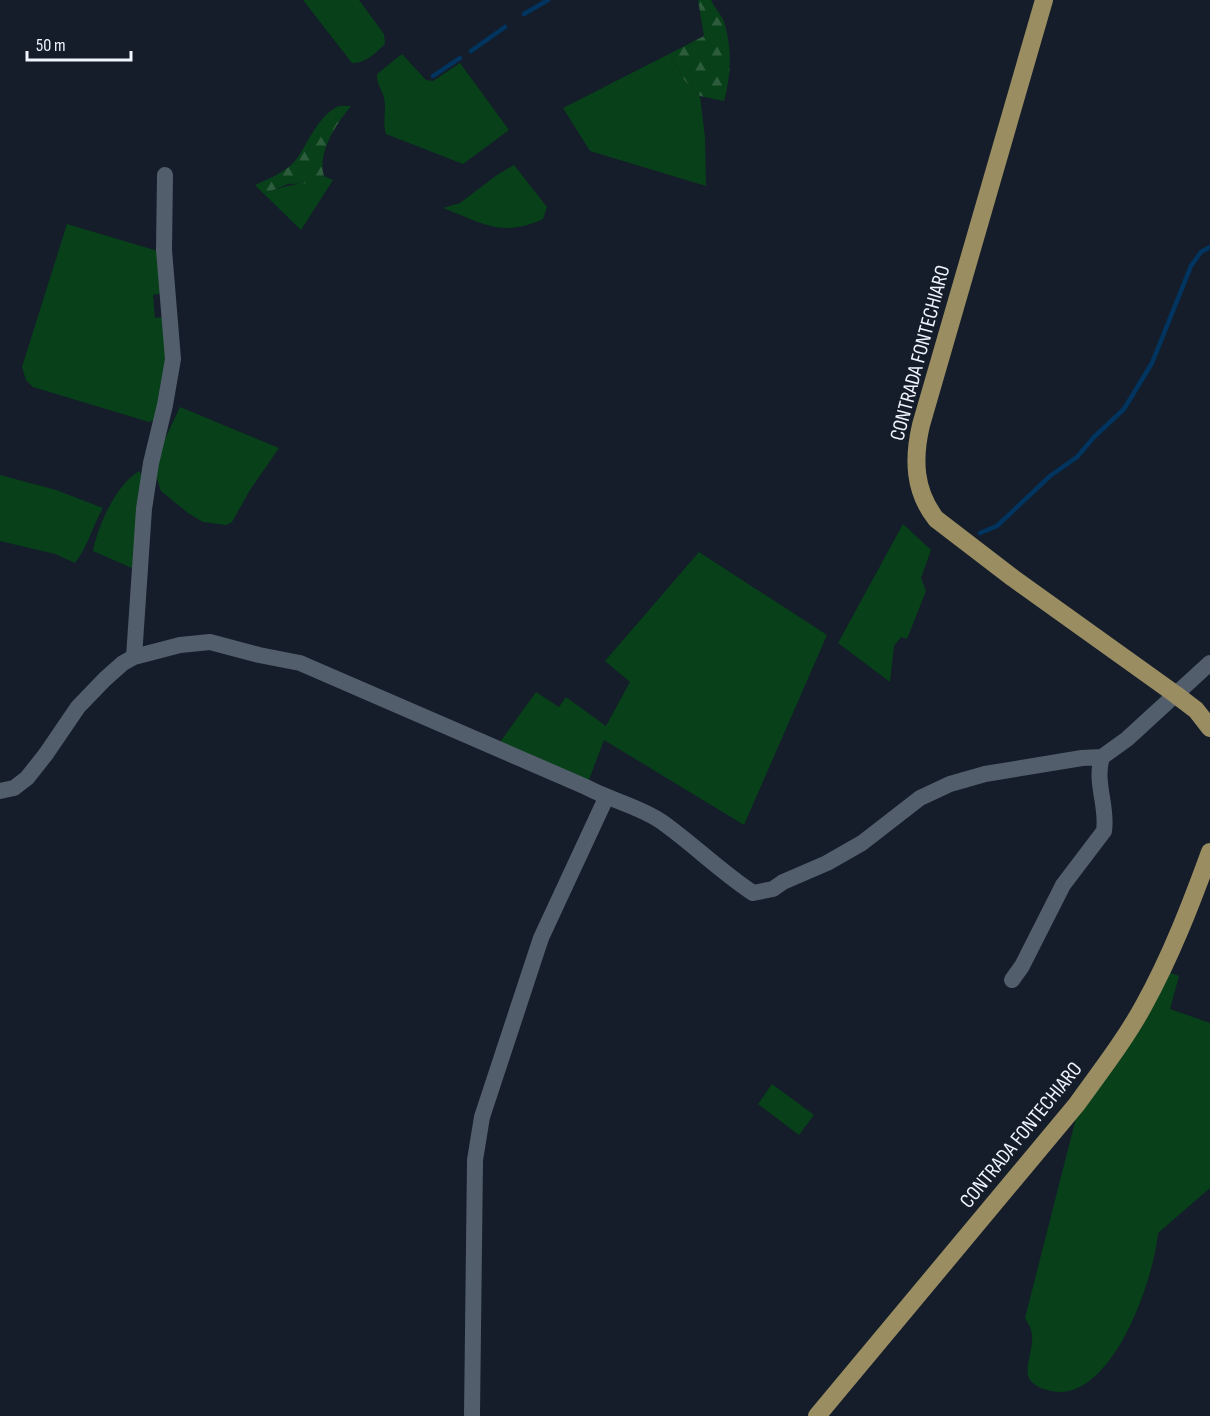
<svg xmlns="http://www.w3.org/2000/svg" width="1210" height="1416" font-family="'Sofia Sans Condensed',sans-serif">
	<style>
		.grass { fill: #08401a }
		.forest { fill: url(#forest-firs) }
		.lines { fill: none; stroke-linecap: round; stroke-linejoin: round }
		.stream { stroke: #013560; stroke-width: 4.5 }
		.minor { stroke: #535e6c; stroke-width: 16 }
		.major { stroke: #9a8d62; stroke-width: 18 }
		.labels { text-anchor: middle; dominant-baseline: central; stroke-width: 6; stroke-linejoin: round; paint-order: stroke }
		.street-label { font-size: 21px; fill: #eff5fe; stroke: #141d29 }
	</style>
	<defs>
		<pattern id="forest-firs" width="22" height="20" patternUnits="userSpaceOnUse" patternTransform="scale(1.5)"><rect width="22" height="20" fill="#08401a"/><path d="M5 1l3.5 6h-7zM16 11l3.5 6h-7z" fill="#2c5c3c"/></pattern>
	</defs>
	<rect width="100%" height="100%" fill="#141d29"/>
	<path class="grass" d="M 303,0 L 359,0 L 384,34 L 385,44 C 376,53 365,64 352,63 Z
		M 402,54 L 426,80 L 433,81 L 460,63 L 509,130 L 463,164 L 386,134 C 382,121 387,110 384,98 C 381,87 377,86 377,74 Z
		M 669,54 L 685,81 L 700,96 L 705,137 L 706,186 L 590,151 L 563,108 Z
		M 514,165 L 547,207 L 543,219 C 502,238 482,223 443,208 L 460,203 L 497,175 Z
		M 324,176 L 333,180 L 301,230 L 264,194 C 285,184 303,185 324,176 Z
		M 67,224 L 161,252 L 162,293 L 153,295 L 155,318 L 163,317 L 167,354 L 157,419 L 149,422 L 33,387 L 26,380 L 22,367 Z
		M 180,407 L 279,448 L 250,490 L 232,522 L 226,525 L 203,522 L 188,513 L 161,491 L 154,470 L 163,443 Z
		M 139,471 L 144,479 L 134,569 L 93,551 C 98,525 116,485 139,471 Z
		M 0,475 L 56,490 L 103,508 C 92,527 88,546 75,563 L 55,554 L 0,541 Z
		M 903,524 L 931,550 L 921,578 L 926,591 L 907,639 L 901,637 L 894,646 L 890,682 L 838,643 Z
		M 699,552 L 827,635 L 744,825 L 604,740 L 587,785 L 498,745 L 536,692 L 559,707 L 566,697 L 606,726 L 630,682 L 605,661 Z
		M 1168,972 L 1179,976 L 1170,1009 L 1210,1023 L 1210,1188 L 1158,1233 C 1154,1278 1115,1394 1058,1392 C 1048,1391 1036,1388 1030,1380 C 1023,1370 1034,1348 1032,1335 C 1032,1330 1028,1323 1025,1318 L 1076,1118 Z
		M 772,1084 L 814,1115 L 799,1135 L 758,1104 Z"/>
	<path class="forest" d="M 698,0 L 711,0 C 715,9 723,16 725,25 C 732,50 731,76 724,101 L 700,96 L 685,81 L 669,54 L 704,36 Z
		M 339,106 L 351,106 C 336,124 317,153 324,176 L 310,183 L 288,184 L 264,194 L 255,185 C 268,179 286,172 295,161 C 309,143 317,116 339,106 Z"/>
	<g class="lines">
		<path class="stream" d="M 524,14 L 548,0
			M 471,51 L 505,27
			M 433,76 L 460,58
			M 980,533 L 997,526 L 1050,476 L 1077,457 L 1094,437 L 1124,409 L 1152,363 L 1191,266 L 1201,252 L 1210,247"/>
		<path class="minor" d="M 134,657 L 144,509 L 151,463 L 165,405 L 173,359 L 164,250 L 165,175
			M 0,791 L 14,788 L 27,778 L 46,754 L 78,707 L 105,679 L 123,663 L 134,657 L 180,645 L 210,642 L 259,655 L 300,663 L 586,787 C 610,800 641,807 662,822 C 693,844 721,872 753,893 L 773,889 L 783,882 L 827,863 L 862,843 L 920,798 L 950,784 L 985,774 L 1082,758 L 1102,757
			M 1012,980 L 1022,966 L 1063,885 L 1104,831 C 1108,806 1094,783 1102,757 L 1127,739 L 1210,663
			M 472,1416 L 475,1160 L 482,1117 L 541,938 L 606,798"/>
		<path class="major" d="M 1044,0 L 921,425 C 913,459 914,491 936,519 L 1013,578 L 1175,694 L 1196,710 L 1210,728
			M 817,1416 L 1077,1104 C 1100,1072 1125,1040 1144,1005 C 1171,956 1191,904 1210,852"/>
	</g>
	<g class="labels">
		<g class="street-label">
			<text transform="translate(920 353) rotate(-75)">CONTRADA FONTECHIARO</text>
			<text transform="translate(1021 1135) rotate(-51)">CONTRADA FONTECHIARO</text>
		</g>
	</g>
	<path d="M27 51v9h104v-9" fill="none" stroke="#eff5fe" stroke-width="3"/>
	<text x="36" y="51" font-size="18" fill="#eff5fe" stroke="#141d29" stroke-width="4.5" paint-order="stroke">50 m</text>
</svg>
